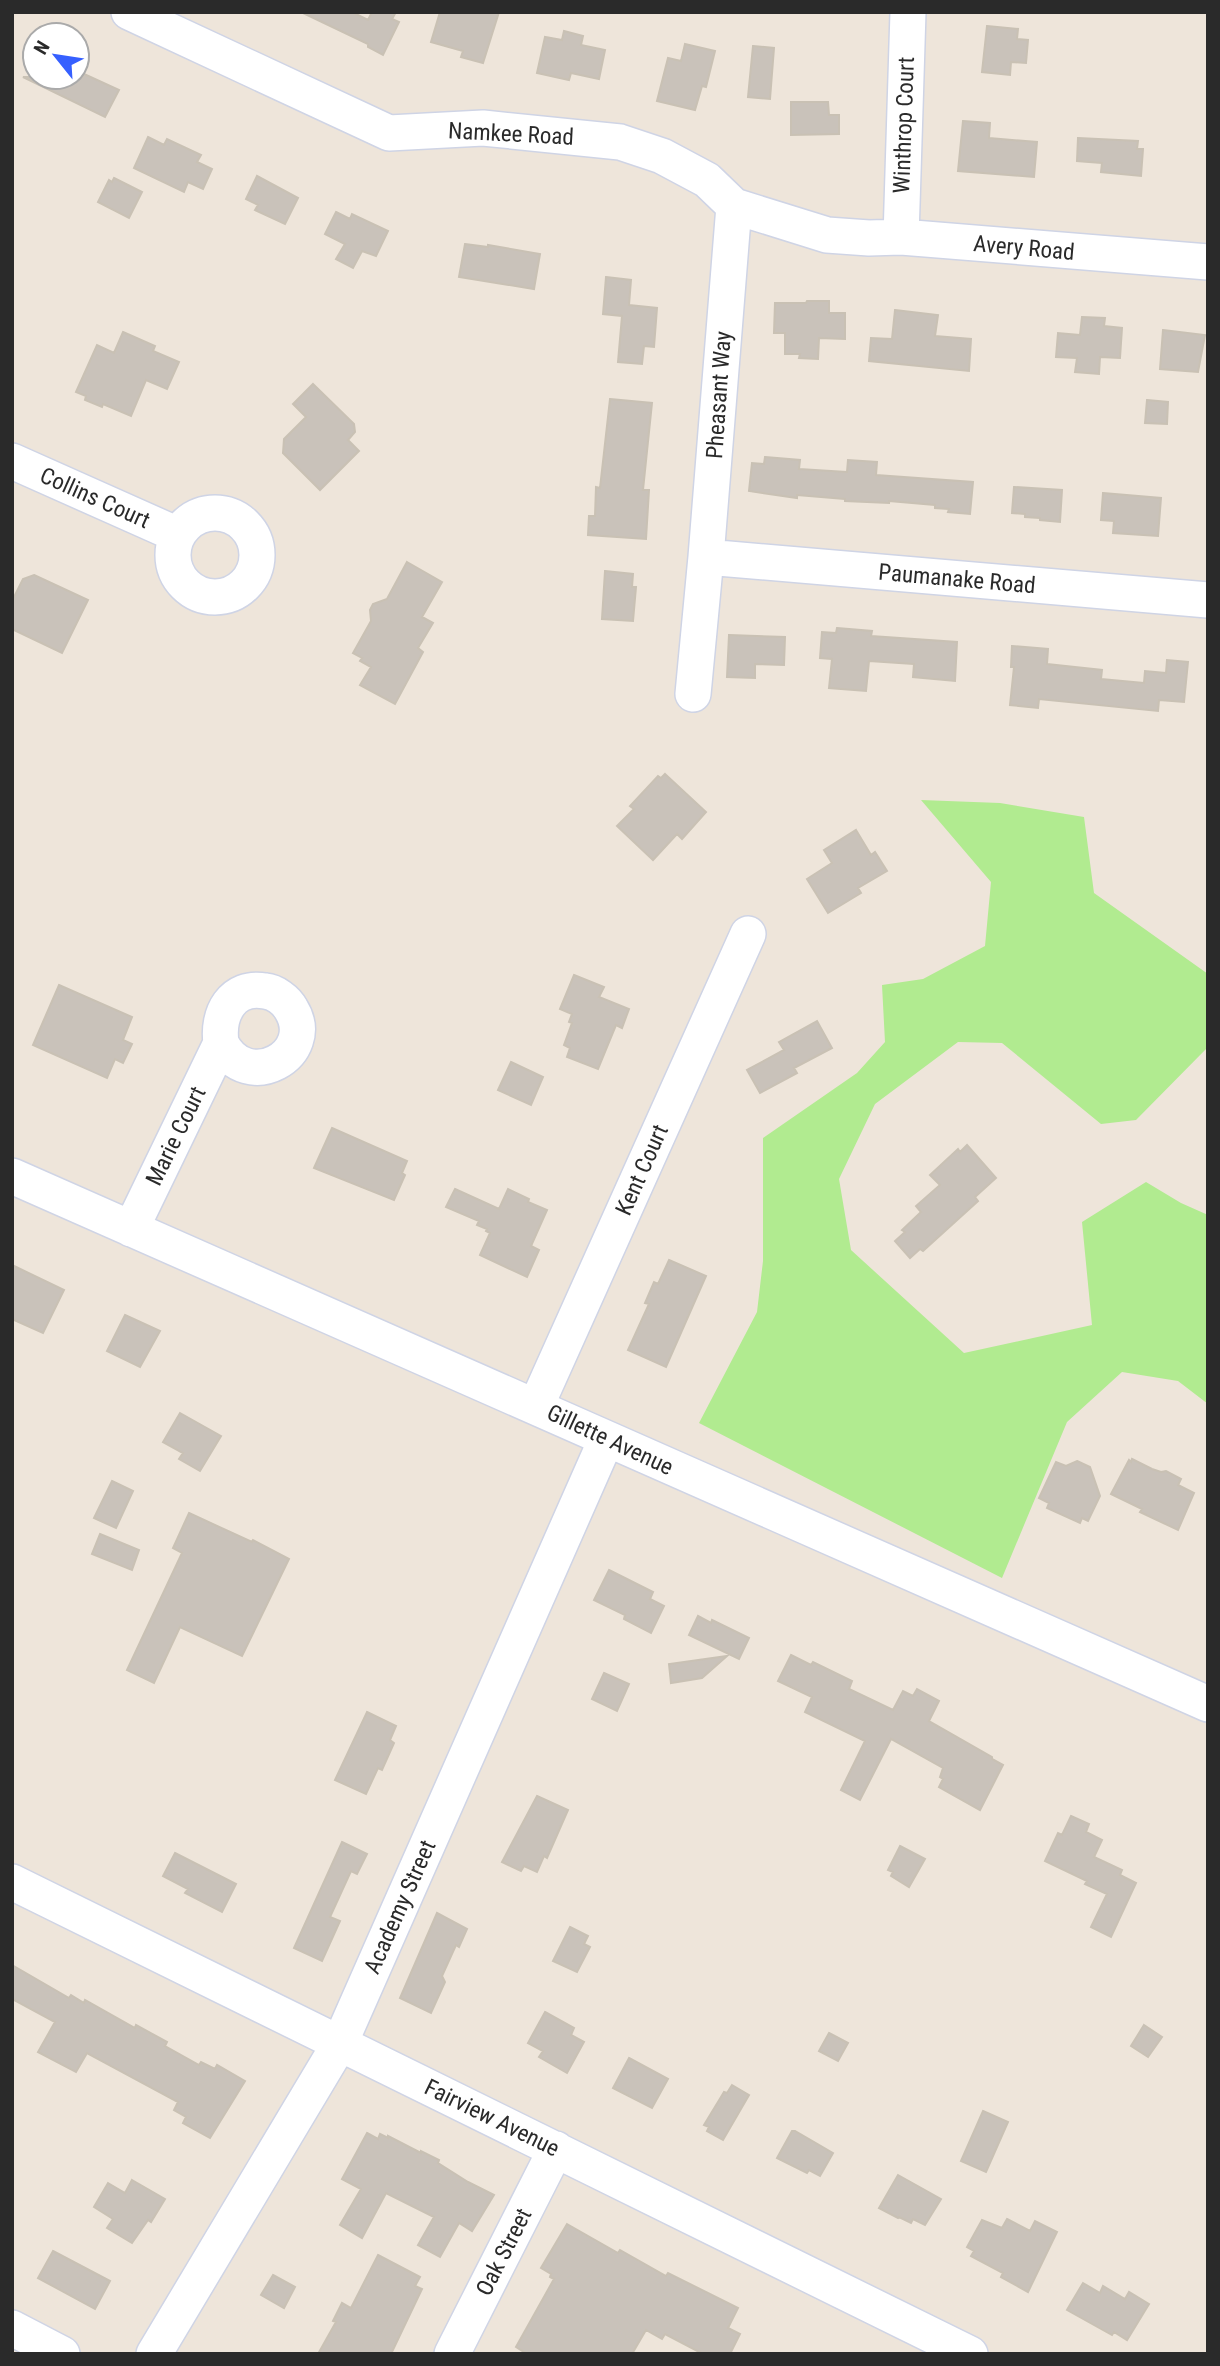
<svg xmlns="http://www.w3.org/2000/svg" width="1220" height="2366" font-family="'Roboto Condensed',sans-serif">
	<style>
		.green { fill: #b1eb90 }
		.building { fill: #c9c2ba; stroke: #c9c1b4; stroke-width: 2 }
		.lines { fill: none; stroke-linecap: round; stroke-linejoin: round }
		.minor-casing { stroke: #cfd4e5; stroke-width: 38 }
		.minor { stroke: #fff; stroke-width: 35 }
		.labels { text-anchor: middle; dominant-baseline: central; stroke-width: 6; stroke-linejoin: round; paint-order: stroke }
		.street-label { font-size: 23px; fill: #2a2a2a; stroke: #fff }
	</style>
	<rect width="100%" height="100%" fill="#eee5da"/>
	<path class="green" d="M 921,800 L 1000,803 L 1084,817 L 1094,893 L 1208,974 L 1208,1047 L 1136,1120 L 1101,1124 L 1002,1043 L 958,1042 L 875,1104 L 839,1179 L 851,1250 L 964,1353 L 1092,1325 L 1082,1222 L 1146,1182 L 1181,1203 L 1208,1215 L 1208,1404 L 1178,1381 L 1122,1372 L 1067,1422 L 1002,1578 L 699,1423 L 757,1312 L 763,1261 L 763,1138 L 857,1073 L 885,1042 L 882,985 L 923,979 L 985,946 L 991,882 Z"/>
	<path class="building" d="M 301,12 L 352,12 L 368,20 L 372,12 L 396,12 L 392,19 L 399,22 L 383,55 L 368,47 L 368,44 Z
		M 440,12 L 499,12 L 483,63 L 461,57 L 463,51 L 431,42 Z
		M 987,26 L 1018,29 L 1017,39 L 1028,40 L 1026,63 L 1011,62 L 1010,75 L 982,72 Z
		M 564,31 L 583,36 L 581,45 L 605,50 L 599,79 L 571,73 L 569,80 L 537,73 L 545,37 L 562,40 Z
		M 685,44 L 715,51 L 706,87 L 702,86 L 695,110 L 657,101 L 668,58 L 681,61 Z
		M 753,46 L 774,48 L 770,99 L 748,97 Z
		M 84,74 L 119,90 L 105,117 L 23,77 L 82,77 Z
		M 791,102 L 828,102 L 829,115 L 839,115 L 839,134 L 791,135 Z
		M 963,121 L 990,123 L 989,138 L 1037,142 L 1034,177 L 958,171 Z
		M 148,137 L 164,145 L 167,139 L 201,155 L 197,162 L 212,169 L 203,189 L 188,182 L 184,192 L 134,168 Z
		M 1078,138 L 1138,141 L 1137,149 L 1143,149 L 1141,176 L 1101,172 L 1102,163 L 1077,161 Z
		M 257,176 L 298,198 L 285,224 L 255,210 L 258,205 L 246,199 Z
		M 114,178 L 142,192 L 129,218 L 98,202 L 109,180 L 112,182 Z
		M 336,212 L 350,219 L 352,214 L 388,231 L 376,256 L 362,251 L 353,268 L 336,259 L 345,244 L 325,234 Z
		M 465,244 L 488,247 L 488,245 L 540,254 L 534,289 L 459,277 Z
		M 606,277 L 631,280 L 629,305 L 657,308 L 654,347 L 644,346 L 642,364 L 618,362 L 622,316 L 603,314 Z
		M 807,301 L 829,301 L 829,313 L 845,313 L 845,339 L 819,338 L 818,359 L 799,358 L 800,354 L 785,354 L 785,333 L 774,333 L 775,303 L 806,303 Z
		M 895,310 L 938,315 L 935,336 L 971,339 L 969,371 L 869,361 L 871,338 L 892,339 Z
		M 1082,317 L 1105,318 L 1104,326 L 1122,328 L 1120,358 L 1100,357 L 1099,374 L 1075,372 L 1077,358 L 1056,357 L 1058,333 L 1080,335 Z
		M 1163,330 L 1205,335 L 1198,372 L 1160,369 Z
		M 123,332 L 155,346 L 153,351 L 179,362 L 167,389 L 146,380 L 131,416 L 103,404 L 102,407 L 85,400 L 86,396 L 76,392 L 97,345 L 114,353 Z
		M 313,384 L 354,424 L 355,432 L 348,440 L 359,451 L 320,490 L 283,453 L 284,439 L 306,417 L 293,404 Z
		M 610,399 L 652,403 L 643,490 L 649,490 L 646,539 L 588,535 L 589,516 L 595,516 L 596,487 L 600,488 Z
		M 1147,400 L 1168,402 L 1167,424 L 1145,423 Z
		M 765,457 L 800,460 L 799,469 L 847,472 L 848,460 L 877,462 L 876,475 L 973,482 L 970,514 L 948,512 L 949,509 L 935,508 L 935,505 L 889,501 L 889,503 L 845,501 L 845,499 L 797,495 L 797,498 L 749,491 L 752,463 L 764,464 Z
		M 1014,487 L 1062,490 L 1060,522 L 1040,520 L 1040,518 L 1025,517 L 1025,514 L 1012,513 Z
		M 1103,493 L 1161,498 L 1158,536 L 1113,533 L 1114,521 L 1101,520 Z
		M 407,562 L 442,582 L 422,617 L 433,623 L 418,648 L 423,652 L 395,704 L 360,685 L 371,667 L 360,661 L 362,658 L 353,653 L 371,621 L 370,610 L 373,604 L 387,599 Z
		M 605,571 L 633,574 L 632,587 L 636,587 L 633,621 L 602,619 Z
		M 34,575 L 88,600 L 62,653 L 12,629 L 12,601 L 23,579 Z
		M 837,628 L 872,631 L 871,636 L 957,642 L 955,681 L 913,677 L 914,664 L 869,661 L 866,691 L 829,688 L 832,659 L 820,658 L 822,632 L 836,633 Z
		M 729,635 L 785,637 L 784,665 L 755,664 L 755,678 L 727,677 Z
		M 1012,646 L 1048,649 L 1047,664 L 1102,670 L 1101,679 L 1144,683 L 1145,671 L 1166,673 L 1167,660 L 1188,662 L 1184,702 L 1159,700 L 1158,711 L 1039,699 L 1038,708 L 1010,705 L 1014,667 L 1011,667 Z
		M 665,774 L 706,812 L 682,839 L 677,834 L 653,860 L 617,826 L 634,809 L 630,806 L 658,776 L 661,778 Z
		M 856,830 L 871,855 L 875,852 L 887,871 L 858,888 L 861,893 L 828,913 L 807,879 L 832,863 L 824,850 Z
		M 574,975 L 604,987 L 599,997 L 629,1009 L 622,1028 L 616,1025 L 598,1069 L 567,1057 L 570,1048 L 564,1045 L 572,1023 L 569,1022 L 572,1014 L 560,1009 Z
		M 59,985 L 132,1017 L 123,1040 L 132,1044 L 123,1063 L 115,1059 L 107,1078 L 33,1045 Z
		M 817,1021 L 832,1048 L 794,1068 L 797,1073 L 760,1093 L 747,1070 L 784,1050 L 779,1042 Z
		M 511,1062 L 543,1077 L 531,1105 L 498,1090 Z
		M 332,1128 L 407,1161 L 402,1173 L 405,1175 L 394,1200 L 314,1168 Z
		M 967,1145 L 996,1178 L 975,1197 L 978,1201 L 923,1251 L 920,1249 L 910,1258 L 895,1241 L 905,1232 L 902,1230 L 921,1212 L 916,1206 L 940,1185 L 930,1175 L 958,1149 L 960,1152 Z
		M 455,1189 L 499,1209 L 508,1189 L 529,1199 L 528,1202 L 547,1210 L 531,1246 L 539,1250 L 527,1277 L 480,1255 L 490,1233 L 486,1231 L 487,1229 L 477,1225 L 479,1221 L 446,1207 Z
		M 669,1260 L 706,1276 L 666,1367 L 628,1350 L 649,1304 L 645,1303 L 654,1282 L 658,1284 Z
		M 12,1265 L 64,1290 L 43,1333 L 12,1319 Z
		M 125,1315 L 160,1331 L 140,1367 L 107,1351 Z
		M 180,1413 L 221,1436 L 200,1471 L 179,1459 L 183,1453 L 163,1442 Z
		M 1132,1459 L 1152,1469 L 1161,1472 L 1166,1471 L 1181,1479 L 1178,1485 L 1194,1493 L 1178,1530 L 1140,1512 L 1142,1509 L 1111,1494 L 1129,1460 L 1131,1462 Z
		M 1077,1461 L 1090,1467 L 1100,1496 L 1088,1521 L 1082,1518 L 1080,1523 L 1047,1508 L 1049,1503 L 1039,1498 L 1056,1462 L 1066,1466 Z
		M 112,1481 L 133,1491 L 116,1528 L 94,1518 Z
		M 189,1513 L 252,1542 L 253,1540 L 289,1559 L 242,1656 L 180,1627 L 154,1683 L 127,1670 L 182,1553 L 173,1548 Z
		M 100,1534 L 139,1550 L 132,1570 L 92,1554 Z
		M 609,1570 L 653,1592 L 650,1599 L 664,1606 L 651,1633 L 624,1619 L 625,1615 L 594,1600 Z
		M 698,1616 L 711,1623 L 712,1620 L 749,1638 L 739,1659 L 689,1635 Z
		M 791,1655 L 811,1665 L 813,1662 L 852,1681 L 849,1689 L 893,1710 L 903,1691 L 913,1696 L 917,1689 L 939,1701 L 929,1721 L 992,1757 L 992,1759 L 1003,1765 L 980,1810 L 939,1787 L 943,1779 L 940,1777 L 943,1768 L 891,1739 L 860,1800 L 841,1790 L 865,1741 L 805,1712 L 812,1697 L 778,1681 Z
		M 727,1656 L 702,1678 L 671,1683 L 669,1664 Z
		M 604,1673 L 629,1684 L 617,1711 L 592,1699 Z
		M 367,1712 L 396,1726 L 390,1740 L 394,1743 L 382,1770 L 378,1768 L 366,1794 L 335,1780 Z
		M 537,1796 L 568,1810 L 547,1858 L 544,1856 L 537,1872 L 524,1866 L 521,1871 L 502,1862 Z
		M 1071,1816 L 1089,1824 L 1086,1832 L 1102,1840 L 1094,1857 L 1122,1870 L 1120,1875 L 1136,1883 L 1111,1937 L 1091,1927 L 1107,1894 L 1085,1884 L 1087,1881 L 1045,1861 L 1058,1833 L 1062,1835 Z
		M 342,1842 L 367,1854 L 357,1874 L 351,1871 L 330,1917 L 340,1921 L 322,1961 L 294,1948 Z
		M 900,1846 L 925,1859 L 909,1887 L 891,1876 L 893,1872 L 888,1870 Z
		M 175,1853 L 236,1884 L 222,1912 L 185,1893 L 188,1889 L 163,1876 Z
		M 437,1913 L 467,1929 L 459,1947 L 456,1945 L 442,1976 L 445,1982 L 431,2013 L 400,1998 Z
		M 570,1927 L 588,1936 L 584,1944 L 590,1947 L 577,1972 L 553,1961 Z
		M 12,1965 L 69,1998 L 71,1995 L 84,2003 L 85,2000 L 135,2028 L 136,2025 L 167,2042 L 165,2046 L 199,2065 L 201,2062 L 215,2069 L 217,2065 L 245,2081 L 210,2138 L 183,2123 L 186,2117 L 174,2110 L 178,2102 L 87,2053 L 76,2072 L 38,2052 L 55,2022 L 12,1999 Z
		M 545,2012 L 574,2028 L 571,2035 L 584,2042 L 567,2073 L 539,2057 L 543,2051 L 528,2043 Z
		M 1144,2025 L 1162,2037 L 1148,2057 L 1131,2046 Z
		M 829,2033 L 848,2043 L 838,2061 L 819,2051 Z
		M 629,2058 L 668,2079 L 652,2108 L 613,2088 Z
		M 732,2085 L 749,2095 L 723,2140 L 707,2131 L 709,2127 L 704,2125 L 721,2097 L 724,2092 L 727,2093 Z
		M 983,2111 L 1008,2122 L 986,2172 L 961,2161 Z
		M 792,2131 L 795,2131 L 833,2153 L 820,2176 L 809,2170 L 807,2173 L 777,2158 Z
		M 367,2133 L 378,2139 L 380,2134 L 388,2138 L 388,2136 L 421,2153 L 421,2151 L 439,2160 L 438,2163 L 468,2182 L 494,2195 L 472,2231 L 459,2223 L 440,2257 L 418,2245 L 434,2217 L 386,2193 L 362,2238 L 340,2225 L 361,2189 L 342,2179 Z
		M 898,2175 L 941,2199 L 925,2225 L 913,2219 L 911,2223 L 899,2217 L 898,2218 L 879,2208 Z
		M 132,2180 L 165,2199 L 151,2222 L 148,2220 L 132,2243 L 107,2228 L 113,2219 L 94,2207 L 108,2183 L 125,2193 Z
		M 1007,2219 L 1030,2231 L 1035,2221 L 1057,2232 L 1028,2292 L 1001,2277 L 1003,2273 L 971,2256 L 974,2251 L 967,2247 L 982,2220 L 1002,2228 Z
		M 567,2224 L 618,2253 L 620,2250 L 666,2276 L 668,2273 L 738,2308 L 728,2328 L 740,2334 L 730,2354 L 703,2354 L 665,2334 L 662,2339 L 646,2330 L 632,2354 L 527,2354 L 516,2347 L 554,2279 L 550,2277 L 551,2274 L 541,2268 Z
		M 53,2251 L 110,2281 L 95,2309 L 38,2278 Z
		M 378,2255 L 420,2277 L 415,2286 L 422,2289 L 391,2354 L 318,2354 L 336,2322 L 333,2321 L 342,2303 L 351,2308 Z
		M 273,2275 L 295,2287 L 284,2308 L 261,2295 Z
		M 1083,2283 L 1100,2293 L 1103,2286 L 1125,2299 L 1129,2292 L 1149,2304 L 1127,2340 L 1114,2332 L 1112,2335 L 1067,2310 Z"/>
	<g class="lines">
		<g class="minor-casing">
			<path id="minor" d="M 129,12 L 389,133 L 483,128 L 620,142 L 662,156 L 707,180 L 734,206
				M 901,237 L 908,12
				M 12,461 L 178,535
				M173 555a42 42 0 1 1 84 0a42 42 0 1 1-84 0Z
				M 706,557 L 1208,600
				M 693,694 L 706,557 L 734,206 L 827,235 L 869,238 L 901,237 L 1208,262
				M 12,1176 L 1208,1704
				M 131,1229 L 221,1043 C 217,1014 232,985 265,991 C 275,992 286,1000 291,1009 C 319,1054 247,1095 221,1043
				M 536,1406 L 748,934
				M 12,1882 L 970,2354
				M 12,2328 L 62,2354
				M 154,2354 L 340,2043 L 606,1440
				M 452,2354 L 556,2149"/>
		</g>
		<use href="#minor" class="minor"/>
	</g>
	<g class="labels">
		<g class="street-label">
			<text transform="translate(904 125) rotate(-88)">Winthrop Court</text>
			<text transform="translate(511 134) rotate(3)">Namkee Road</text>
			<text transform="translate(1024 248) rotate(5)">Avery Road</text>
			<text transform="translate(719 395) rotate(-86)">Pheasant Way</text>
			<text transform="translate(95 498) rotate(24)">Collins Court</text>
			<text transform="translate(957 579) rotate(5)">Paumanake Road</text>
			<text transform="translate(176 1136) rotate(-64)">Marie Court</text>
			<text transform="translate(642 1170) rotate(-66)">Kent Court</text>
			<text transform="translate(610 1440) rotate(25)">Gillette Avenue</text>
			<text transform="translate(400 1907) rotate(-66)">Academy Street</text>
			<text transform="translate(492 2118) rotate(26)">Fairview Avenue</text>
			<text transform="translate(504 2252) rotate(-63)">Oak Street</text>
		</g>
	</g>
	<rect width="1220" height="2366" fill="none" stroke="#2a2a2a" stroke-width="28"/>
	<g transform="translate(56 56) rotate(300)"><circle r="33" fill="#ffffff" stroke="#aaaaaa" stroke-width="2"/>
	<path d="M0-5L12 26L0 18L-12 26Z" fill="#3660ff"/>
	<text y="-10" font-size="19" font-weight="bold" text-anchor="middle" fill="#2a2a2a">N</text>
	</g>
</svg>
